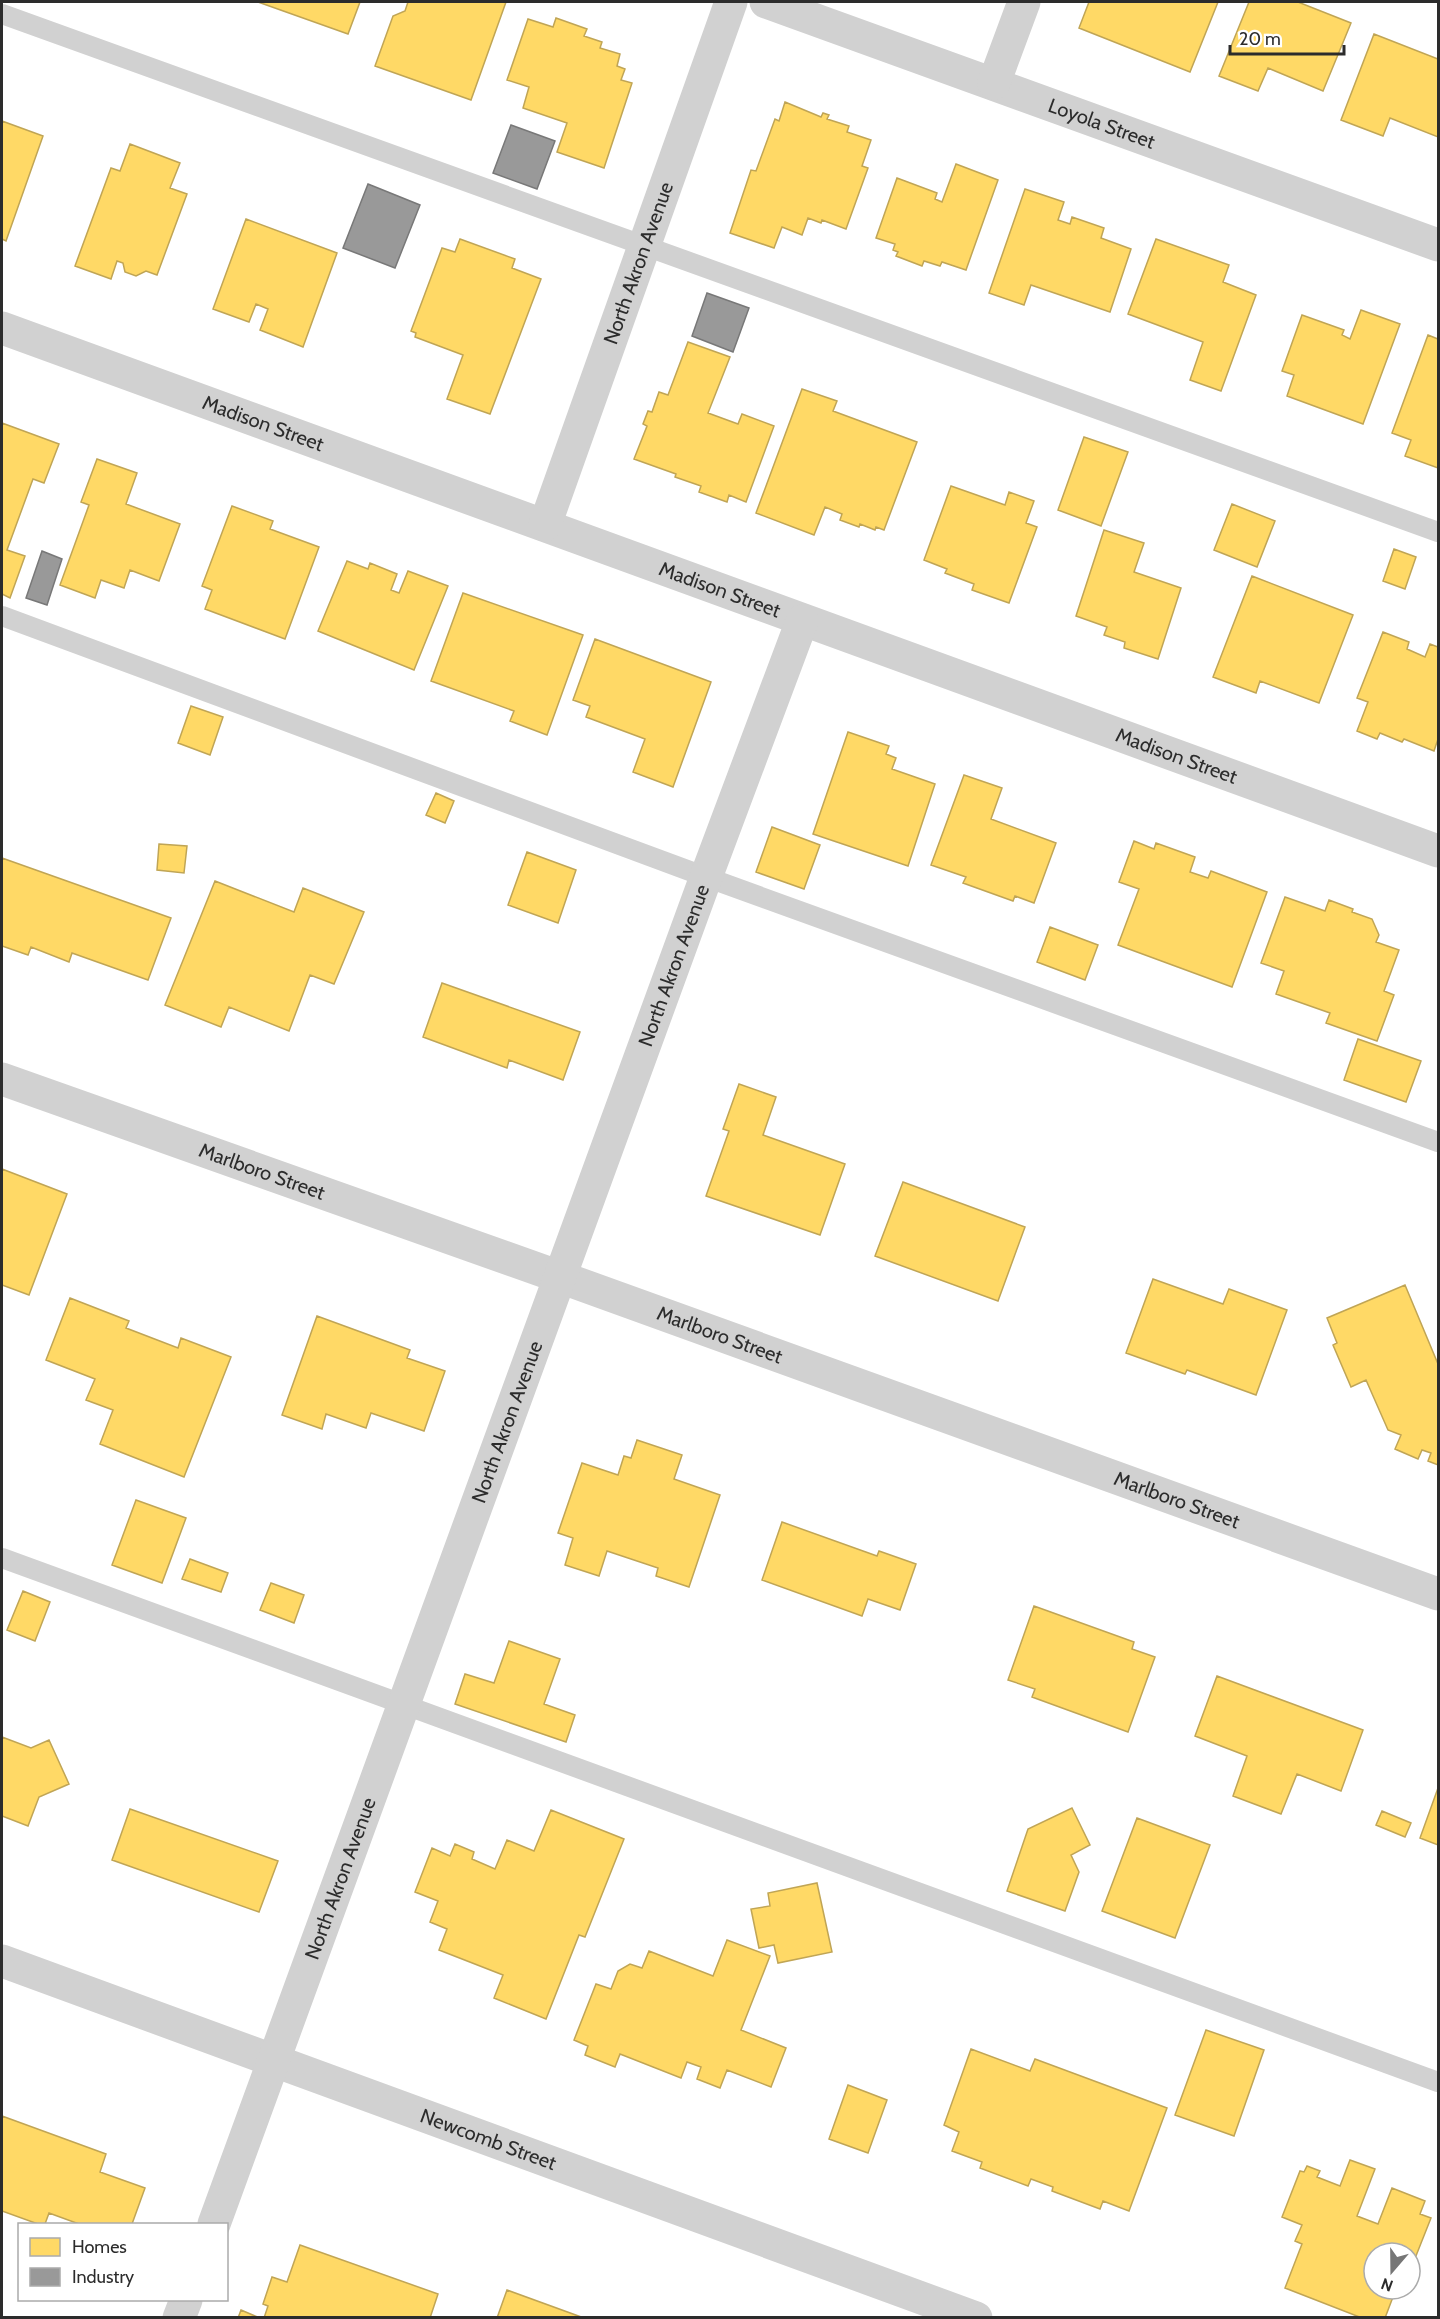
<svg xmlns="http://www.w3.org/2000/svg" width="1440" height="2319" font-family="Cabin,sans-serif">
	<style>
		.homes { fill: #ffd966; stroke: #c0a555; stroke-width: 1.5 }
		.industry { fill: #999; stroke: #787878; stroke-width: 1.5 }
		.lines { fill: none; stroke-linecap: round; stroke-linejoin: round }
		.lane { stroke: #d1d1d1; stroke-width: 20 }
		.street { stroke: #d1d1d1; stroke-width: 33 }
		.labels { text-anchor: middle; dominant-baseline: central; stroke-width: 6; stroke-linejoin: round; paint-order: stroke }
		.street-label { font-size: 20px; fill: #2c2c2c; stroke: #fff }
	</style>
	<rect width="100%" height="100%" fill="#fff"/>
	<path class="homes" d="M 258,2 L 360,2 L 348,34 Z
		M 408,2 L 506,2 L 471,100 L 375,66 L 393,16 L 405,11 Z
		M 1089,2 L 1218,2 L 1190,72 L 1079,28 Z
		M 1249,2 L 1298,2 L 1351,23 L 1323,91 L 1268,68 L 1258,91 L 1219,76 Z
		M 556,18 L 587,29 L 584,36 L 602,42 L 600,48 L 620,54 L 617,66 L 625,69 L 621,80 L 632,83 L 604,168 L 557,152 L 567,123 L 523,108 L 529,87 L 507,80 L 528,19 L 553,27 Z
		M 1374,34 L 1438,59 L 1438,137 L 1390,118 L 1383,136 L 1341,120 Z
		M 785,102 L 821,117 L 823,113 L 829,115 L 827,119 L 849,126 L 847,132 L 871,140 L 862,166 L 868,168 L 846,229 L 822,220 L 821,223 L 808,218 L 802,235 L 782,227 L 774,248 L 730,233 L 751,170 L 756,171 L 775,119 L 779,121 Z
		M 2,121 L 43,136 L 6,241 L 2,239 Z
		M 130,144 L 180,163 L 170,188 L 187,194 L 157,275 L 146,271 L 136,276 L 125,272 L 123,263 L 117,261 L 111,279 L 75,266 L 111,168 L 120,171 Z
		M 956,164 L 998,180 L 966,270 L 942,262 L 940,266 L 924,261 L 922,266 L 896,256 L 898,252 L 893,250 L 895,244 L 876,238 L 897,178 L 937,193 L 935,199 L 942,202 Z
		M 1025,189 L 1064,202 L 1058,220 L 1070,224 L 1072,217 L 1104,228 L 1101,238 L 1131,249 L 1110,312 L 1031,285 L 1024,305 L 989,293 Z
		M 246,219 L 337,253 L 303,347 L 260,330 L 268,309 L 256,304 L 249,322 L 213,309 Z
		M 460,239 L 515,259 L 512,268 L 541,279 L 490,414 L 447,399 L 463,355 L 415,337 L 416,333 L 411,331 L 442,248 L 455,252 Z
		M 1156,239 L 1229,265 L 1223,282 L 1256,295 L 1221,391 L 1190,380 L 1203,342 L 1128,314 Z
		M 1361,310 L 1400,324 L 1363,424 L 1287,396 L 1294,375 L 1282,371 L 1302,315 L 1344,330 L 1342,335 L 1350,339 Z
		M 1428,335 L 1438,339 L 1438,468 L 1405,456 L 1411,440 L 1392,433 Z
		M 688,342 L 730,357 L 708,413 L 738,424 L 742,414 L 774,426 L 746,502 L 729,495 L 727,502 L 699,492 L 701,486 L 675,477 L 676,474 L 634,459 L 647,426 L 643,424 L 648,411 L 652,412 L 659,392 L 668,395 Z
		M 802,389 L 837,401 L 833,411 L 917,442 L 884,530 L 876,527 L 875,530 L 860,524 L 859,527 L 840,520 L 842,514 L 825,507 L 814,535 L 756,513 Z
		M 2,423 L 59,444 L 44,483 L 33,479 L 7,550 L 25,556 L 10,598 L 2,594 Z
		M 1084,437 L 1128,452 L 1101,526 L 1058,510 Z
		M 97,459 L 137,473 L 126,504 L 180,524 L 159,581 L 130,570 L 124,588 L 101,580 L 95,598 L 60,585 L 89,505 L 81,502 Z
		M 951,486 L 1005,505 L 1009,492 L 1034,501 L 1026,523 L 1037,527 L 1009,603 L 972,590 L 974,584 L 945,573 L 947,569 L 924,560 Z
		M 1232,504 L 1275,521 L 1257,567 L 1214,550 Z
		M 232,506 L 273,521 L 270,529 L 319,547 L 285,639 L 205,609 L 212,590 L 202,586 Z
		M 1104,530 L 1144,543 L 1134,572 L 1181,588 L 1158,659 L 1124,648 L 1125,642 L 1104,635 L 1107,627 L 1076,616 Z
		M 1394,549 L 1416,557 L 1405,589 L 1383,581 Z
		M 347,561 L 368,569 L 370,563 L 397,574 L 391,590 L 399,593 L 408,571 L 448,586 L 414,670 L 318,631 Z
		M 1252,576 L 1353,615 L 1319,703 L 1260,681 L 1256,693 L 1213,677 Z
		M 463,593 L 583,635 L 547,735 L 510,721 L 514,711 L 431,681 Z
		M 1383,632 L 1409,642 L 1407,649 L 1425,657 L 1430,644 L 1438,647 L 1438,739 L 1434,751 L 1404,739 L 1402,742 L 1380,733 L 1377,739 L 1357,731 L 1368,702 L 1357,698 Z
		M 595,639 L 711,682 L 673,787 L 633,772 L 645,739 L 586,717 L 590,706 L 573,700 Z
		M 191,706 L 223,717 L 210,755 L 178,743 Z
		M 848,732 L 889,746 L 886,754 L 896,758 L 892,769 L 935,784 L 908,866 L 813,834 Z
		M 964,775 L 1002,788 L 991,819 L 1056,843 L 1034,903 L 1015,896 L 1013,901 L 963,883 L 966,877 L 931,865 Z
		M 436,793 L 454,801 L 445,823 L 426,815 Z
		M 772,827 L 820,845 L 804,889 L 756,872 Z
		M 1134,841 L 1154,849 L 1156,843 L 1195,857 L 1190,872 L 1208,878 L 1211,871 L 1267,892 L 1232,987 L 1118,945 L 1139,889 L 1119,882 Z
		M 159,844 L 187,846 L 184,873 L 157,870 Z
		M 527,852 L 576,870 L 558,923 L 508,905 Z
		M 2,858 L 171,918 L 148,980 L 72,953 L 69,962 L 31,947 L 28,955 L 2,946 Z
		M 215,881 L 294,912 L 303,888 L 364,912 L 334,984 L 310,975 L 289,1031 L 229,1007 L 221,1027 L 165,1005 Z
		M 1285,897 L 1325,911 L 1329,900 L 1353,909 L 1352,912 L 1372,919 L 1379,935 L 1376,942 L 1399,950 L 1384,991 L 1394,995 L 1377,1041 L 1326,1023 L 1330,1013 L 1276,994 L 1284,971 L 1261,963 Z
		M 1050,927 L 1098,945 L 1085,980 L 1037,962 Z
		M 442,983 L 580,1032 L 563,1080 L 509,1060 L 507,1068 L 423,1037 Z
		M 1358,1039 L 1421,1061 L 1406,1102 L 1344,1080 Z
		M 739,1084 L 776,1097 L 763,1135 L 845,1164 L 820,1235 L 706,1196 L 729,1131 L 723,1129 Z
		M 2,1169 L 67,1194 L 29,1295 L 2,1285 Z
		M 903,1182 L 1025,1227 L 998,1301 L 875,1256 Z
		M 1153,1279 L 1223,1304 L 1229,1289 L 1287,1310 L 1256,1395 L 1187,1370 L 1185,1374 L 1126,1353 Z
		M 1405,1285 L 1438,1364 L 1438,1465 L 1428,1461 L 1431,1453 L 1422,1450 L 1418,1459 L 1395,1449 L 1401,1435 L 1388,1430 L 1366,1380 L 1351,1387 L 1333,1345 L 1337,1343 L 1327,1318 Z
		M 70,1298 L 129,1321 L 126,1328 L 178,1348 L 181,1338 L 231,1357 L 184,1477 L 100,1444 L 113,1410 L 86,1400 L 95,1379 L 46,1360 Z
		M 317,1316 L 410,1350 L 407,1358 L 445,1371 L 424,1431 L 371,1413 L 366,1428 L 326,1414 L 322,1429 L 282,1415 Z
		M 637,1440 L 682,1455 L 674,1479 L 720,1495 L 689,1587 L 656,1576 L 658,1568 L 607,1551 L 599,1576 L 565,1565 L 573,1538 L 558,1533 L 582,1463 L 618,1475 L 624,1456 L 631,1458 Z
		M 136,1500 L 186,1518 L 162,1583 L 112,1565 Z
		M 782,1522 L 877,1556 L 879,1551 L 916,1564 L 900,1610 L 868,1599 L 862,1616 L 762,1580 Z
		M 190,1559 L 228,1573 L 221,1592 L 182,1579 Z
		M 271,1583 L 304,1595 L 294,1623 L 260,1610 Z
		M 23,1591 L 50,1602 L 35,1641 L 7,1630 Z
		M 1034,1606 L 1134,1642 L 1132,1649 L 1155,1657 L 1128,1732 L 1032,1697 L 1035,1689 L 1008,1680 Z
		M 509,1641 L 560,1659 L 544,1704 L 575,1715 L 566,1742 L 455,1704 L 465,1674 L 494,1683 Z
		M 1217,1676 L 1363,1730 L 1341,1791 L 1297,1774 L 1281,1814 L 1233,1796 L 1247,1756 L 1195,1736 Z
		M 2,1737 L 31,1748 L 49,1740 L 69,1784 L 39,1797 L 28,1826 L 2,1816 Z
		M 1438,1788 L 1438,1845 L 1420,1838 Z
		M 1072,1808 L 1090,1845 L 1071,1855 L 1079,1872 L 1065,1911 L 1007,1891 L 1028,1829 Z
		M 130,1809 L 278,1861 L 259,1912 L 112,1860 Z
		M 551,1810 L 624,1839 L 585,1937 L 579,1935 L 546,2019 L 494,1998 L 503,1975 L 439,1950 L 447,1929 L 430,1922 L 438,1901 L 415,1892 L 432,1848 L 450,1856 L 455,1844 L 474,1852 L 472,1859 L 495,1869 L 507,1840 L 534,1851 Z
		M 1382,1811 L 1411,1823 L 1405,1837 L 1376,1825 Z
		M 1137,1818 L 1210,1845 L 1175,1938 L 1102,1911 Z
		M 817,1883 L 832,1952 L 778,1963 L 774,1945 L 759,1948 L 751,1909 L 770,1906 L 768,1893 Z
		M 727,1940 L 770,1956 L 741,2030 L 786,2048 L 771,2087 L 727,2070 L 720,2088 L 697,2079 L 701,2067 L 687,2062 L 681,2078 L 620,2054 L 615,2067 L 585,2055 L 588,2046 L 574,2040 L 596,1984 L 611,1989 L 618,1971 L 630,1964 L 642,1968 L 649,1951 L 713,1976 Z
		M 1206,2030 L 1264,2050 L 1234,2136 L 1175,2115 Z
		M 971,2049 L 1030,2071 L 1035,2059 L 1167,2108 L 1129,2211 L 1103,2201 L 1100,2209 L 1052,2191 L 1053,2187 L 1031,2179 L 1028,2186 L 980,2168 L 982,2162 L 952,2151 L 959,2132 L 944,2125 Z
		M 848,2085 L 887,2100 L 868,2153 L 829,2139 Z
		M 2,2116 L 106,2154 L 100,2172 L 145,2188 L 132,2224 L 79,2224 L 49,2213 L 45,2224 L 38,2224 L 2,2211 Z
		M 1350,2160 L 1375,2169 L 1357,2216 L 1378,2224 L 1392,2188 L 1425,2201 L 1420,2214 L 1431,2218 L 1410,2271 L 1410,2253 L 1374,2253 L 1374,2289 L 1396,2289 L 1385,2318 L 1362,2318 L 1285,2288 L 1302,2244 L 1295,2241 L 1302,2225 L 1282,2217 L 1300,2171 L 1304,2172 L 1307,2166 L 1320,2171 L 1317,2177 L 1340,2186 Z
		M 300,2245 L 438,2294 L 430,2318 L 264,2318 L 268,2306 L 263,2304 L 272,2277 L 287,2282 Z
		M 507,2290 L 584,2318 L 497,2318 Z
		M 241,2310 L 260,2318 L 238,2318 Z"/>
	<path class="industry" d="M 511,125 L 555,141 L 537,189 L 493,173 Z
		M 368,184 L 420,205 L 395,268 L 343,248 Z
		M 707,293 L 749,308 L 733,352 L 692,336 Z
		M 42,551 L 62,559 L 47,605 L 26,598 Z"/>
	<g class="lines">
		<path class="lane" d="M 2,14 L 1438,532
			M 2,616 L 706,877 L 1438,1142
			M 2,1558 L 1438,2082"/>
		<g class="street">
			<path id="s1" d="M 766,2 L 1438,245"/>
			<path d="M 994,83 L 1024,2"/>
			<path id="s2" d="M 2,328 L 1438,851"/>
			<path id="s3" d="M 545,525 L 731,2"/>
			<path id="s4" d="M 2,1079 L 560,1277 L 1438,1594"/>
			<path id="s5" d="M 2,1961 L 976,2318"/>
			<path id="s6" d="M 214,2224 L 706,877 L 802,621"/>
			<path d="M 179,2318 L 186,2300"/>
		</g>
	</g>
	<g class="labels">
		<g class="street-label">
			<text stroke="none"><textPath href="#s1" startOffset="357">Loyola Street</textPath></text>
			<text stroke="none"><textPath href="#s3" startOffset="278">North Akron Avenue</textPath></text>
			<text stroke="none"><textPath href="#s2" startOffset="278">Madison Street</textPath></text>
			<text stroke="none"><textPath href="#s2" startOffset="764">Madison Street</textPath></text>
			<text stroke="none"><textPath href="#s2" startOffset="1250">Madison Street</textPath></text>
			<text stroke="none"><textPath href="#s6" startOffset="1340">North Akron Avenue</textPath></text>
			<text stroke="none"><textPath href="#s4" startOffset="276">Marlboro Street</textPath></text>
			<text stroke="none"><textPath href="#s4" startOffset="762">Marlboro Street</textPath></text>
			<text stroke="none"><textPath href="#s6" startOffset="854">North Akron Avenue</textPath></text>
			<text stroke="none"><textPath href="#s4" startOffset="1248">Marlboro Street</textPath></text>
			<text stroke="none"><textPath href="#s6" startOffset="368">North Akron Avenue</textPath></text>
			<text stroke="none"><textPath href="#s5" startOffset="518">Newcomb Street</textPath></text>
		</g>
	</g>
	<rect width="1440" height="2319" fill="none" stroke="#2c2c2c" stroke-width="6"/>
	<rect x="18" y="2223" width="210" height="78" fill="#ffffff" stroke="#ababab" stroke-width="1.5"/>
	<rect x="30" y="2238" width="30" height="18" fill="#ffd966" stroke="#ababab" stroke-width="1.5"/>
	<text x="72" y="2253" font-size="18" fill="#2c2c2c">Homes</text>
	<rect x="30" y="2268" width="30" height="18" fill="#999999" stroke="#ababab" stroke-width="1.5"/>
	<text x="72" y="2283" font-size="18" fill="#2c2c2c">Industry</text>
	<g transform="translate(1392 2271) rotate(200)"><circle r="28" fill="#ffffff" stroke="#ababab" stroke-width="1.5"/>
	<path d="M0-4.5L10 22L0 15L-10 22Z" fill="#767676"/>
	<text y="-9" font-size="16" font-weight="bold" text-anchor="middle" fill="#2c2c2c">N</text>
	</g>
	<path d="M1230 45v9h114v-9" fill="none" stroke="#2c2c2c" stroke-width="3"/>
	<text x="1239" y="45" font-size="18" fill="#2c2c2c" stroke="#ffffff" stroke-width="4.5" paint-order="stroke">20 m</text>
</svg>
